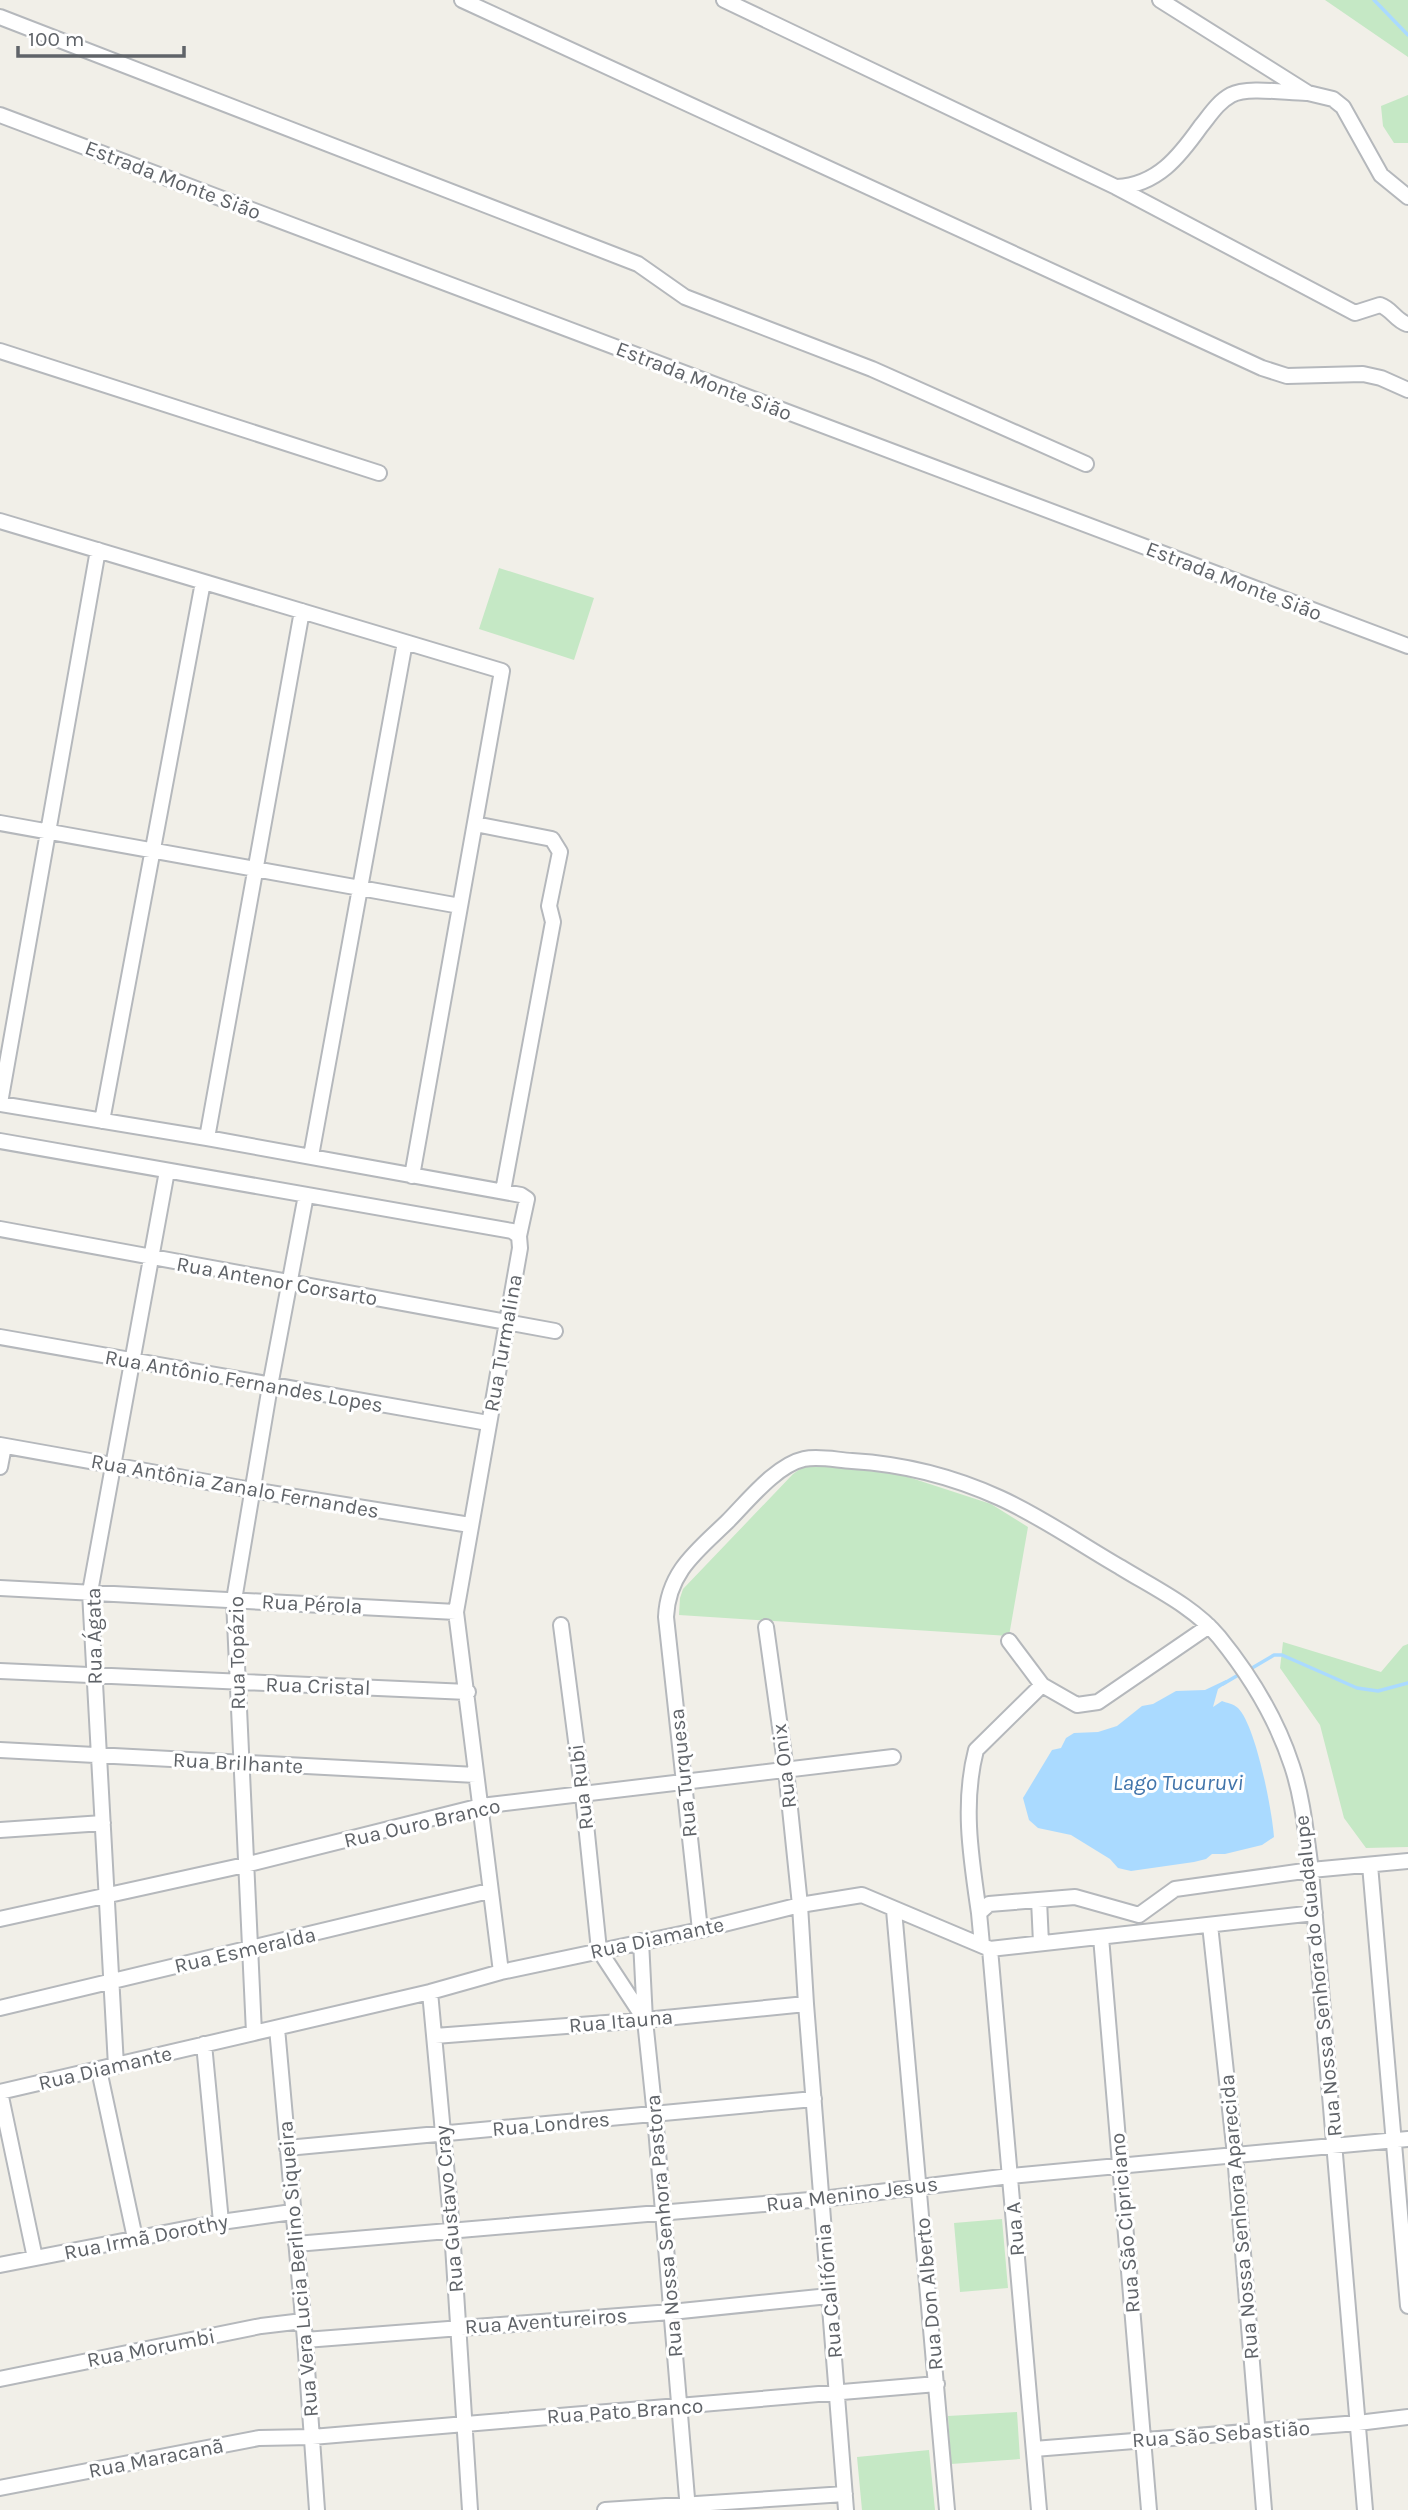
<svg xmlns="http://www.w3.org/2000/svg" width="1408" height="2510" font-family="Karla,sans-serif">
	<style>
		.green { fill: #c5e8c5 }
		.water { fill: #aadaff }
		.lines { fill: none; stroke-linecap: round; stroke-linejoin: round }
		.stream { stroke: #aadaff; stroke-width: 3.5 }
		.minor-casing { stroke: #b5b8bc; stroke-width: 18 }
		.minor { stroke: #fff; stroke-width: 14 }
		.labels { text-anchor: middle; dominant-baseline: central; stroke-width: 6; stroke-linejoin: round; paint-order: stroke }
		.street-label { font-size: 21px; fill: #5f6368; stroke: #fff }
		.water-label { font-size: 23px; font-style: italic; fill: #4174aa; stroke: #fff }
	</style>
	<rect width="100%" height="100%" fill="#f1efe8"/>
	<path class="green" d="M 1325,0 L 1408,0 L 1408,57 Z
		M 1408,95 L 1408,143 L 1394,143 L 1383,126 L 1381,106 Z
		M 499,568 L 594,598 L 574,660 L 479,629 Z
		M 814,1464 L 902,1475 L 991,1504 L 1028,1527 L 1009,1636 L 679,1615 L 680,1598 L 683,1589 L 793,1474 L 803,1467 Z
		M 1283,1642 L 1381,1672 L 1403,1646 L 1408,1644 L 1408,1847 L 1366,1848 L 1344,1818 L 1320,1725 L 1280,1668 Z
		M 1002,2219 L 1008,2288 L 960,2292 L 954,2223 Z
		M 1017,2412 L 1020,2459 L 951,2464 L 948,2416 Z
		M 929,2450 L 935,2510 L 862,2510 L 857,2457 Z"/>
	<path class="water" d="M 1226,1680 L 1227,1683 L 1218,1689 L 1213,1707 L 1222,1701 C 1227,1703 1234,1704 1238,1708 C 1256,1726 1272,1810 1274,1837 L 1262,1845 L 1225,1854 L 1212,1854 L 1206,1859 L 1194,1862 L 1131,1871 L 1118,1868 L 1110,1859 L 1071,1835 L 1038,1828 L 1029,1820 L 1023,1798 L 1052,1750 L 1061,1748 L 1066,1738 L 1074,1733 L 1098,1732 L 1117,1726 L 1142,1706 L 1153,1704 L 1176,1691 L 1205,1690 Z"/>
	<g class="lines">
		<path class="stream" d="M 1374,0 L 1408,35
			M 1247,1671 L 1274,1655 L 1282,1655 L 1357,1688 L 1378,1691 L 1408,1683
			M 1223,1684 L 1240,1674"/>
		<g class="minor-casing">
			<path id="minor" d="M 462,0 L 1262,368 L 1287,376 L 1363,374 L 1381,378 L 1408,390
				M 724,0 L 1116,187 L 1355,313 L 1380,305 C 1392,309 1395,320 1407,324
				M 1160,0 L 1308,93 L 1333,99 L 1343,107 L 1381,175 L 1408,197
				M 0,17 L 638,264 L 685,297 L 872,369 L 1086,464
				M 0,115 L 1408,646
				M 1117,187 C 1157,185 1179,157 1201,126 C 1210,115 1218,102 1231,95 C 1247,86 1287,93 1306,93
				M 0,351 L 379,473
				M 0,521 L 502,671 L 412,1176
				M 0,823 L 460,906
				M 475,824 L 552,839 L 560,852 L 549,906 L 553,922 L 503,1191
				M 0,1103 L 98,550
				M 0,1104 L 207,1138 L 521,1195 L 527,1199 L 519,1236
				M 102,1121 L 203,582
				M 207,1138 L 302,611
				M 0,1141 L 512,1231 L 519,1236 L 520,1248 L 456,1612 L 501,1972
				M 311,1156 L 405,642
				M 0,1229 L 555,1331
				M 0,1337 L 488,1423
				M 0,1445 L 252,1490 L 470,1525
				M 0,1467 L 4,1446
				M 0,1588 L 456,1612
				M 561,1625 L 583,1795 L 599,1950 L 643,2017
				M 766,1627 L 786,1770 L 800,1905 L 806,2004 L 846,2510
				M 1009,1641 L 1042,1685 L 1077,1705 L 1098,1702 L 1209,1626
				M 0,1671 L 468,1692
				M 0,1750 L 476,1775
				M 0,1830 L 103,1823
				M 1370,1865 L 1408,2306
				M 1039,1900 L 1041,1943
				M 894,1910 L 947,2510
				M 979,1913 C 971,1858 962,1804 976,1750 L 1042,1685
				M 0,1919 L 245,1865 L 481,1806 L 893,1757
				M 1210,1925 L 1235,2155 L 1264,2510
				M 700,1930 L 666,1617 C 668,1572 697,1551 727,1522 C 747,1502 776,1465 804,1459 C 819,1456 836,1460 852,1461 C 902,1464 954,1477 1000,1498 C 1042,1517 1080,1544 1120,1567 C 1154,1588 1193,1606 1219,1637 C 1249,1674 1277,1720 1292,1766 C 1303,1799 1306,1835 1311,1870 L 1365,2510
				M 1101,1937 L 1149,2510
				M 641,1941 L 645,2020 L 655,2116 L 688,2510
				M 982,1945 L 979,1913 L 989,1904 L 1075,1897 L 1139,1915 L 1175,1889 L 1311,1870 L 1408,1861
				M 990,1949 L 1039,2510
				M 430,1992 L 452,2230 L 470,2510
				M 0,2008 L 489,1891
				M 277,2028 L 305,2340 L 317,2510
				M 254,2033 L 234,1600 L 270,1386 L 306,1195
				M 435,2036 L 645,2020 L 806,2004
				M 204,2044 L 221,2222
				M 116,2066 L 90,1592 L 167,1171
				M 99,2070 L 135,2238
				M 0,2092 L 430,1992 L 501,1972 L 700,1930 L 800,1905 L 862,1895 L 990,1949 L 1315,1913
				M 0,2092 L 35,2258
				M 287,2148 L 814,2099
				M 296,2244 L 822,2199 L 1010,2176 L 1408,2139
				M 0,2265 L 221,2222 L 292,2212
				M 305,2340 L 671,2312 L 829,2296
				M 0,2379 L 261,2326 L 303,2321
				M 1034,2449 L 1358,2423 L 1408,2417
				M 0,2488 L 259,2438 L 312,2437 L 937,2384
				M 605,2510 L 845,2494"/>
		</g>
		<use href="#minor" class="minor"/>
	</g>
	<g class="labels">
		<g class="street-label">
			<text transform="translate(173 180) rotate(21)">Estrada Monte Sião</text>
			<text transform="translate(704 381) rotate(21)">Estrada Monte Sião</text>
			<text transform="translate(1234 581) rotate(21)">Estrada Monte Sião</text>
			<text transform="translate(277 1281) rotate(10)">Rua Antenor Corsarto</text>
			<text transform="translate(503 1343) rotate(-80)">Rua Turmalina</text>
			<text transform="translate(244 1381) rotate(10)">Rua Antônio Fernandes Lopes</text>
			<text transform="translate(235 1486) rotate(10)">Rua Antônia Zanalo Fernandes</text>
			<text transform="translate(312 1604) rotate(3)">Rua Pérola</text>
			<text transform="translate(94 1636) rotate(-91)">Rua Ágata</text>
			<text transform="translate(237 1653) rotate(-91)">Rua Topázio</text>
			<text transform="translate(318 1686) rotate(2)">Rua Cristal</text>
			<text transform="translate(238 1763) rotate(3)">Rua Brilhante</text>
			<text transform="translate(784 1766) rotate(-97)">Rua Onix</text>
			<text transform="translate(683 1773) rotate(-96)">Rua Turquesa</text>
			<text transform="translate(581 1787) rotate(-97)">Rua Rubi</text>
			<text transform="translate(422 1823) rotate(-13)">Rua Ouro Branco</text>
			<text transform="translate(657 1938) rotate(-12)">Rua Diamante</text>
			<text transform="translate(245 1950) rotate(-13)">Rua Esmeralda</text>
			<text transform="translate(1318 1976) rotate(-96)">Rua Nossa Senhora do Guadalupe</text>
			<text transform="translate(621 2021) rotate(-5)">Rua Itauna</text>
			<text transform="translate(105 2068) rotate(-13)">Rua Diamante</text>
			<text transform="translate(551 2124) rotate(-5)">Rua Londres</text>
			<text transform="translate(852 2194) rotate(-7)">Rua Menino Jesus</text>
			<text transform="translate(449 2209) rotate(-95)">Rua Gustavo Cray</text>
			<text transform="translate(1239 2217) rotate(-95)">Rua Nossa Senhora Aparecida</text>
			<text transform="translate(1125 2223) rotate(-95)">Rua São Cipriciano</text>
			<text transform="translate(664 2226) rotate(-95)">Rua Nossa Senhora Pastora</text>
			<text transform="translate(1015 2229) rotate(-95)">Rua A</text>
			<text transform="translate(146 2237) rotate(-11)">Rua Irmã Dorothy</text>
			<text transform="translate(298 2269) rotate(-95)">Rua Vera Lucia Berlino Siqueira</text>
			<text transform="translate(829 2291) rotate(-95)">Rua Califórnia</text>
			<text transform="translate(929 2294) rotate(-95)">Rua Don Alberto</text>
			<text transform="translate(546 2321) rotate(-4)">Rua Aventureiros</text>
			<text transform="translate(151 2348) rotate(-11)">Rua Morumbi</text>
			<text transform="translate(625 2411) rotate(-4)">Rua Pato Branco</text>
			<text transform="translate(1221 2434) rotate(-4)">Rua São Sebastião</text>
			<text transform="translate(156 2458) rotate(-11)">Rua Maracanã</text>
		</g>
		<g class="water-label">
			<text x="1178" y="1782">Lago Tucuruvi</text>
		</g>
	</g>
	<path d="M18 46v10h166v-10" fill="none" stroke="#5f6368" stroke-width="3.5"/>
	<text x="28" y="46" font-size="21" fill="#5f6368" stroke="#ffffff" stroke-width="5" paint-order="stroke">100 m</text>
</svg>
